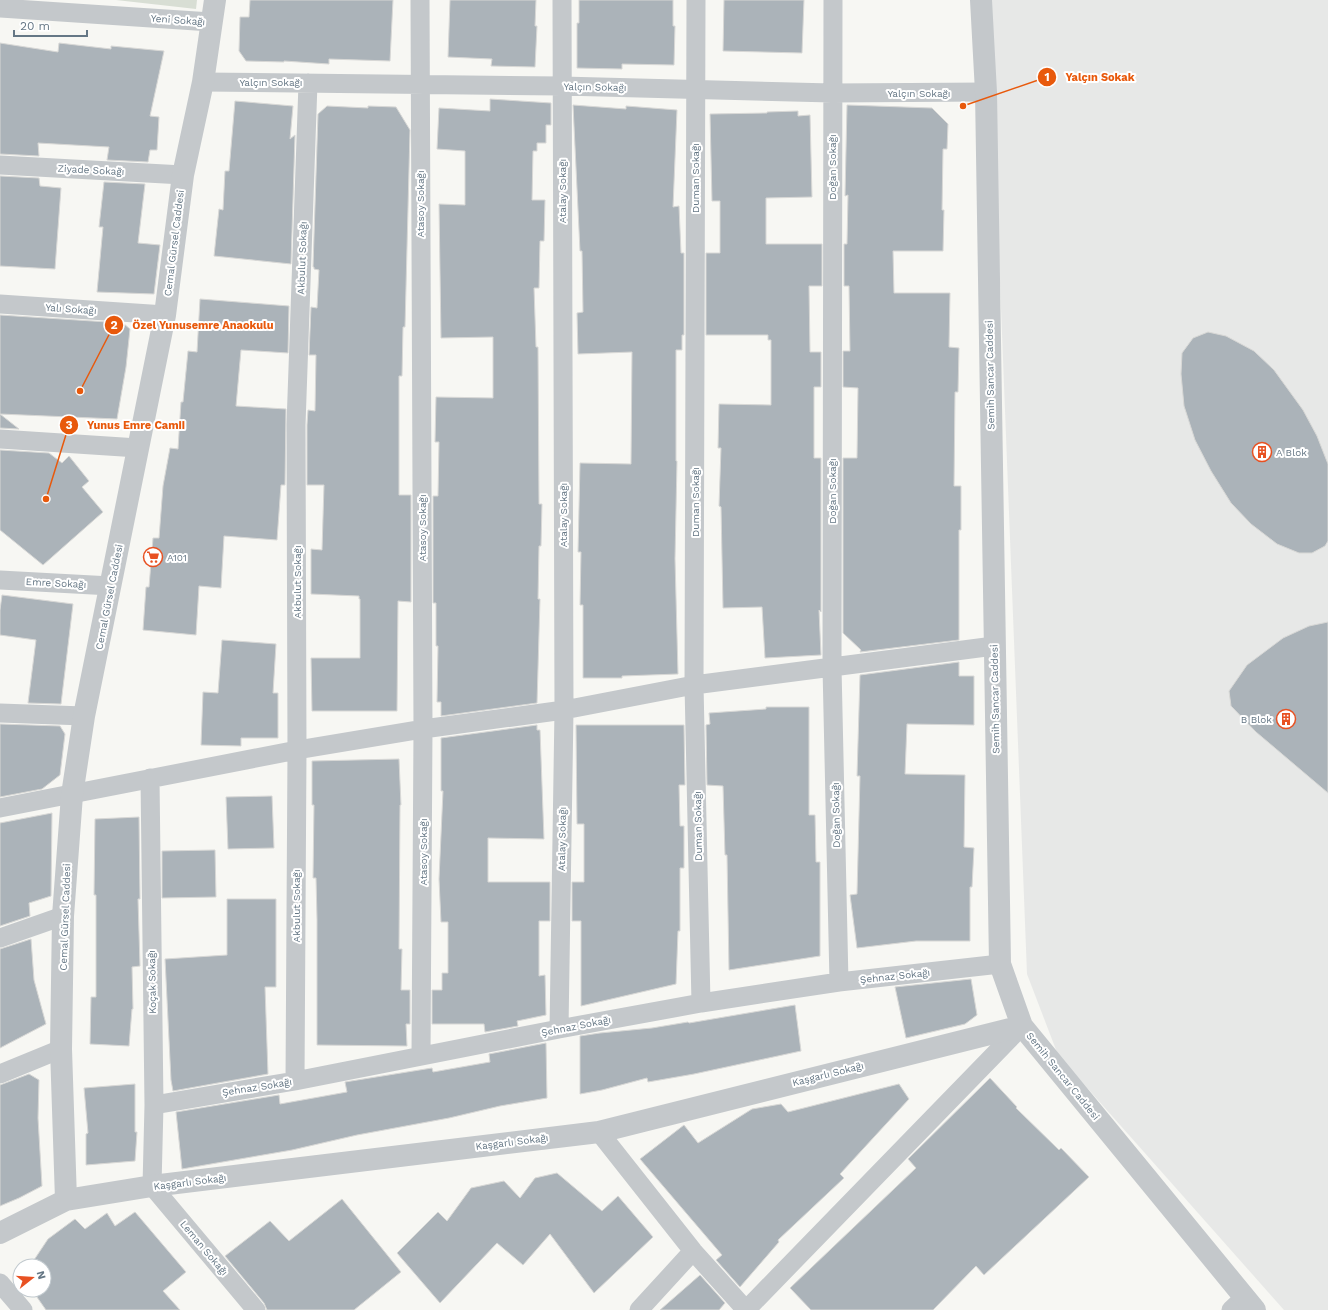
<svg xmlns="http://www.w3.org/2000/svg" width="1328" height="1310" font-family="'Work Sans',sans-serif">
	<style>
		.built { fill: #e7e8e7 }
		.green { fill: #d8ded4 }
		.building { fill: #abb3b9; stroke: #d8d8d6 }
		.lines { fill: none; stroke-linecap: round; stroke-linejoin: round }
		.minor { stroke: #c4c8cb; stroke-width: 19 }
		.tertiary { stroke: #c4c8cb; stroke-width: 22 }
		.labels { text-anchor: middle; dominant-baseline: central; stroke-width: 4; stroke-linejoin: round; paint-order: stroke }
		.street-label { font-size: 10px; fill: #657785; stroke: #fff }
		.poi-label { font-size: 10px; fill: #657785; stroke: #fff; text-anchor: start }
		.leader { fill: none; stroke: #e8590c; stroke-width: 1.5 }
		.callout-dot { fill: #e8590c; stroke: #fff; stroke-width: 1.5 }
		.mark-label { font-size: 12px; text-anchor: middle; font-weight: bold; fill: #fff }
		.callout-label { font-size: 11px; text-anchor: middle; font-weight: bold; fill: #e8590c; stroke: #fff; stroke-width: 4; stroke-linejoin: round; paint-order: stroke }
	</style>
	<rect width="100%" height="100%" fill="#f7f7f3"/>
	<path class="built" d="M 989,0 L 1328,0 L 1328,1310 L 1284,1310 L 1058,1055 L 1027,974 Z"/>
	<path class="green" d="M 116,0 L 197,0 L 196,9 Z"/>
	<path class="building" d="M 250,0 L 393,0 L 390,61 L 329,59 L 329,64 L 284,61 L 284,62 L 246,61 L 239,51 L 240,17 L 249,17 Z
		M 450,0 L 536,0 L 535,26 L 537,26 L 535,67 L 491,66 L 492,59 L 448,57 Z
		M 579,0 L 673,0 L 673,26 L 675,26 L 674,65 L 622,64 L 622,69 L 577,68 L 577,23 L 579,23 Z
		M 724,0 L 804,0 L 802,53 L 723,51 Z
		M 0,43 L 58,52 L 59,43 L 111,49 L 111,46 L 164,51 L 150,116 L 159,117 L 157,150 L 150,150 L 148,162 L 107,160 L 109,147 L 38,143 L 39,156 L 0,154 Z
		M 490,99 L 551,103 L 551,125 L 546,125 L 546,143 L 537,143 L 537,151 L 533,151 L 532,200 L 545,200 L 544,241 L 540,241 L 539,288 L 534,288 L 536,347 L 538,347 L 539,504 L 542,504 L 541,546 L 539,546 L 538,599 L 540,599 L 537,703 L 441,716 L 441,702 L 437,702 L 438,646 L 436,646 L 436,603 L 433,603 L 433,496 L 438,496 L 439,442 L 435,442 L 436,397 L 493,398 L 493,337 L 441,338 L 439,204 L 465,205 L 465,151 L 437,149 L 439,108 L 490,111 Z
		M 235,101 L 293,106 L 290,139 L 295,135 L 291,264 L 214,256 L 219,209 L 223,210 L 225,171 L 229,171 Z
		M 573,105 L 626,109 L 626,106 L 677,110 L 673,207 L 679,206 L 681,253 L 684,253 L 684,335 L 682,335 L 682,350 L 676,350 L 676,461 L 677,461 L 675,559 L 678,674 L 622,676 L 622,678 L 583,678 L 583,605 L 580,605 L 581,552 L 578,552 L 580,463 L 631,464 L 632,352 L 578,354 L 577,313 L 583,312 L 582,251 L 580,251 Z
		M 847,105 L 932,108 L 948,124 L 947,149 L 943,149 L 942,210 L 944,210 L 943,251 L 893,251 L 894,293 L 950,293 L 949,347 L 959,348 L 958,392 L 955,392 L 954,486 L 961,486 L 961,530 L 959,530 L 959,640 L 860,652 L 861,650 L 843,633 L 843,458 L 857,458 L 858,388 L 843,387 L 843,351 L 850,351 L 849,286 L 844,286 L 844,244 L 847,244 L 848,195 L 845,196 Z
		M 327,106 L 368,108 L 368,106 L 396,107 L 410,130 L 405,327 L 403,327 L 402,376 L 399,376 L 399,495 L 411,495 L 411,602 L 398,601 L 397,711 L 312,711 L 311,658 L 360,658 L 360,599 L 359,599 L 359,596 L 311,594 L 311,549 L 322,550 L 324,485 L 307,485 L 307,425 L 308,410 L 315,411 L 316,355 L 309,355 L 311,307 L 317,308 L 319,270 L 314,269 L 314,267 L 313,267 L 318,114 Z
		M 798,111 L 798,116 L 810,115 L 812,197 L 766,198 L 766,244 L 822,244 L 822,286 L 809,286 L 810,352 L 821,352 L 821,387 L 814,387 L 814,458 L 821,458 L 821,612 L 819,610 L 821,655 L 765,658 L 762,607 L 723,608 L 721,507 L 719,506 L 721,448 L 718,448 L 719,404 L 771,405 L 771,340 L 768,340 L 768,335 L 706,335 L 706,253 L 720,253 L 720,201 L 712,201 L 710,114 L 767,113 L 767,112 Z
		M 0,176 L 39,178 L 40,186 L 61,188 L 55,269 L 0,266 Z
		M 104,182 L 145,184 L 138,243 L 160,245 L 154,294 L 97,292 L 103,227 L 99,227 Z
		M 200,299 L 289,306 L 288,353 L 241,350 L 236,406 L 286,409 L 285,485 L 281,485 L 277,540 L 224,536 L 221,588 L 199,586 L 196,635 L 143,630 L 146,587 L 149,587 L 153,538 L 159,538 L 163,486 L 170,448 L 178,449 L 181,402 L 183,402 L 188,351 L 197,352 Z
		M 0,315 L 123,323 L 130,329 L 126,367 L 117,419 L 0,414 L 19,429 L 0,428 Z
		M 1208,332 L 1226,336 L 1254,351 L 1274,370 L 1303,410 L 1317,436 L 1328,464 L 1328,541 L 1325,546 L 1312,553 L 1299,553 L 1277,544 L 1251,524 L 1231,503 L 1211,471 L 1195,440 L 1184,406 L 1181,374 L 1182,353 L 1193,338 Z
		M 0,450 L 49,453 L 62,463 L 69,456 L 89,481 L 82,487 L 103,512 L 43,565 L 0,530 Z
		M 2,595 L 73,604 L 61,704 L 28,703 L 36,640 L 0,635 L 0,610 Z
		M 1328,622 L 1328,793 L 1256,732 L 1231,706 L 1229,691 L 1247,665 L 1283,638 L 1309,626 Z
		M 222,640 L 276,644 L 273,693 L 278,693 L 278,738 L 241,738 L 241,746 L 201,745 L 203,692 L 218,693 Z
		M 959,662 L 959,676 L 974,676 L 974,725 L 907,724 L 905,774 L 965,775 L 964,847 L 974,848 L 972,887 L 970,887 L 970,941 L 916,941 L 857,948 L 850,895 L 857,894 L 860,776 L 857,776 L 860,675 Z
		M 766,707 L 809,707 L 809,815 L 815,815 L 816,862 L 820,862 L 820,956 L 729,970 L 727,855 L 725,855 L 723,786 L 707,785 L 706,725 L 710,724 L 709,713 L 766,709 Z
		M 0,724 L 60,726 L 65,734 L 60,775 L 42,789 L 0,797 Z
		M 537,725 L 537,730 L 540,730 L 544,839 L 488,838 L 488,882 L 550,882 L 550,921 L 539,921 L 539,976 L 545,975 L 546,1015 L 517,1021 L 518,1026 L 485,1032 L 484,1024 L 432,1024 L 432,990 L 442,990 L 442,973 L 448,973 L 448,922 L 441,922 L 439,879 L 443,791 L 441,791 L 441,738 Z
		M 576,725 L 684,725 L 685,785 L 679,785 L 680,826 L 684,826 L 684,868 L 680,868 L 680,931 L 678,931 L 676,984 L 581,1006 L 581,921 L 572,921 L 572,882 L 584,882 L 584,824 L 577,824 Z
		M 399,759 L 401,805 L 400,805 L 399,949 L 402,949 L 401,990 L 410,990 L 410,1024 L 406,1024 L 407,1046 L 317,1045 L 317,919 L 316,878 L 313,878 L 314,805 L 312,805 L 312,761 Z
		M 272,796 L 274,848 L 228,849 L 226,797 Z
		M 52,813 L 51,896 L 29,903 L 30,916 L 0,926 L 0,823 Z
		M 139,817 L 140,899 L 138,899 L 140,966 L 132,967 L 133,1009 L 132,1009 L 129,1046 L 90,1044 L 91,997 L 96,997 L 96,895 L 94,895 L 95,819 Z
		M 215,850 L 216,897 L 162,898 L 162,851 Z
		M 227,899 L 276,899 L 276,987 L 265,987 L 268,1074 L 173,1091 L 171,1080 L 165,959 L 227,955 Z
		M 31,939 L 34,980 L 46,1024 L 0,1048 L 0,949 Z
		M 971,979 L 977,1015 L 965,1024 L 906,1038 L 895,987 Z
		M 795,1005 L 801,1051 L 694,1074 L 648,1082 L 647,1078 L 602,1090 L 580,1094 L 580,1036 L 600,1033 L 652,1028 L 688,1022 L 689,1023 Z
		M 546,1043 L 547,1098 L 500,1106 L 449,1118 L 357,1135 L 292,1150 L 182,1169 L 176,1112 L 279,1095 L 280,1104 L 347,1092 L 345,1082 L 432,1068 L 433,1072 L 490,1062 L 489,1054 Z
		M 29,1074 L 39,1080 L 38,1118 L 42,1186 L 19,1198 L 0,1206 L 0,1085 Z
		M 990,1078 L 1017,1107 L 1016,1108 L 1059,1150 L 1061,1148 L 1089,1177 L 984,1275 L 976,1266 L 933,1310 L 811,1310 L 790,1288 L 916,1168 L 908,1159 Z
		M 135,1084 L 135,1132 L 137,1132 L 135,1161 L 86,1165 L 86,1134 L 88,1133 L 84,1088 Z
		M 899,1084 L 909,1099 L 840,1174 L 844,1178 L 778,1240 L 779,1242 L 740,1287 L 716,1260 L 722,1255 L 640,1159 L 684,1125 L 698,1143 L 752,1109 L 781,1104 L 788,1112 Z
		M 557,1173 L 602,1211 L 618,1196 L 653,1237 L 594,1293 L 550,1234 L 523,1265 L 497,1243 L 440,1303 L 397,1253 L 438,1212 L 447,1221 L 471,1188 L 504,1181 L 520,1198 L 535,1178 Z
		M 342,1199 L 401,1272 L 354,1310 L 267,1310 L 264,1303 L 225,1256 L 270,1221 L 289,1241 Z
		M 135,1212 L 186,1272 L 163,1291 L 180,1310 L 46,1310 L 32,1290 L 44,1290 L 44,1266 L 30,1266 L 48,1239 L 75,1219 L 85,1229 L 107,1213 L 115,1226 Z
		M 700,1275 L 725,1303 L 719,1310 L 660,1310 Z"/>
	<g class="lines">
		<path class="minor" d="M 420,0 L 423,729 L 421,1056
			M 696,0 L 694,685 L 701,1003
			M 833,0 L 832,667 L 839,982
			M 0,8 L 211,22
			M 203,82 L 562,86 L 832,93 L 986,92
			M 0,165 L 183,175
			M 0,304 L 165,315
			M 0,439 L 138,448
			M 0,580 L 111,586
			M 0,713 L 84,716
			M 150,778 L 154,1105 L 152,1186 L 256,1310
			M 0,808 L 297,750 L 423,729 L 564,710 L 694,685 L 994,646
			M 0,938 L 63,916
			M 559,1029 L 564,710 L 562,0
			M 0,1074 L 61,1049
			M 295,1081 L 297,750 L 296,425 L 308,83
			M 154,1105 L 295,1081 L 559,1029 L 701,1003 L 839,982 L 1000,964
			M 599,1132 L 693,1251 L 746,1310 L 1022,1026
			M 0,1283 L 23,1310
			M 639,1310 L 693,1251
			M 1231,1310 L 1245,1297"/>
		<path class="tertiary" d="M 981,0 L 986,92 L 1000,964 L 1022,1026 L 1255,1310
			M 66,1200 L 61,1049 L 63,916 L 72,795 L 84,716 L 165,315 L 183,175 L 203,82 L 215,0
			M 0,1233 L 66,1200 L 152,1186 L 599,1132 L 1022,1026"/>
	</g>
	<defs>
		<g id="building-ring" transform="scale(1)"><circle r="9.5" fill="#fff" stroke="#e85122" stroke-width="1.5"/><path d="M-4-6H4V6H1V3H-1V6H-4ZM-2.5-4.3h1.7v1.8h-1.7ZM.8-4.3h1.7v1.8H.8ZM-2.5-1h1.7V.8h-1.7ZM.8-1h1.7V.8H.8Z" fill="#e85122"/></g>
		<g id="supermarket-ring" transform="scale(1)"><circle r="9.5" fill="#fff" stroke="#e85122" stroke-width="1.5"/><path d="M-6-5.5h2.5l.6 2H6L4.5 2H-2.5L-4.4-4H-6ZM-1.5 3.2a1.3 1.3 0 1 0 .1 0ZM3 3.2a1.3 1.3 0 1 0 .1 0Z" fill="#e85122"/></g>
	</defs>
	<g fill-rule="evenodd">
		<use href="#building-ring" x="1262" y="452"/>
		<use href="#supermarket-ring" x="153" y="557"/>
		<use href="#building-ring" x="1286" y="719"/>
	</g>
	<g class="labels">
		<g class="street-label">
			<text transform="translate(178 20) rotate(4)">Yeni Sokağı</text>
			<text x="271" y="82">Yalçın Sokağı</text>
			<text transform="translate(595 87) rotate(1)">Yalçın Sokağı</text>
			<text x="919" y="93">Yalçın Sokağı</text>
			<text transform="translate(832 167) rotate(-90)">Doğan Sokağı</text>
			<text transform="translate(91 170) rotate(3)">Ziyade Sokağı</text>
			<text transform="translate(695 178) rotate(-90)">Duman Sokağı</text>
			<text transform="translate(562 191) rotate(-90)">Atalay Sokağı</text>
			<text transform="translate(420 204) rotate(-90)">Atasoy Sokağı</text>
			<text transform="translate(174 243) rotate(-83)">Cemal Gürsel Caddesi</text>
			<text transform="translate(302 258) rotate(-88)">Akbulut Sokağı</text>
			<text transform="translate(71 309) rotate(4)">Yalı Sokağı</text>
			<text transform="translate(990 375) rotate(-91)">Semih Sancar Caddesi</text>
			<text transform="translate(832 491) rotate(-90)">Doğan Sokağı</text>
			<text transform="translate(695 502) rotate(-90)">Duman Sokağı</text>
			<text transform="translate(563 515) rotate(-90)">Atalay Sokağı</text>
			<text transform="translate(422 528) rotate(-90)">Atasoy Sokağı</text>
			<text transform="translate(297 582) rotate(-90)">Akbulut Sokağı</text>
			<text transform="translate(56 583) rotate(3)">Emre Sokağı</text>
			<text transform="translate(109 597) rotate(-79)">Cemal Gürsel Caddesi</text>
			<text transform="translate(995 699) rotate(-91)">Semih Sancar Caddesi</text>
			<text transform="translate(836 815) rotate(-91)">Doğan Sokağı</text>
			<text transform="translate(698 826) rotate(-91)">Duman Sokağı</text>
			<text transform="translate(562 839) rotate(-89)">Atalay Sokağı</text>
			<text transform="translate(423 852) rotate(-90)">Atasoy Sokağı</text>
			<text transform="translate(296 906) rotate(-90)">Akbulut Sokağı</text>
			<text transform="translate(65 917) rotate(-88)">Cemal Gürsel Caddesi</text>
			<text transform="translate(895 976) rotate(-6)">Şehnaz Sokağı</text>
			<text transform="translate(152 982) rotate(-91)">Koçak Sokağı</text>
			<text transform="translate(576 1026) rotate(-11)">Şehnaz Sokağı</text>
			<text transform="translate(828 1074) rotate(-14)">Kaşgarlı Sokağı</text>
			<text transform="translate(1063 1076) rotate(51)">Semih Sancar Caddesi</text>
			<text transform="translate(257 1087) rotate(-9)">Şehnaz Sokağı</text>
			<text transform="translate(512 1142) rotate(-7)">Kaşgarlı Sokağı</text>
			<text transform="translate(190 1182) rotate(-7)">Kaşgarlı Sokağı</text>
			<text transform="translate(204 1248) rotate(50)">Leman Sokağı</text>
		</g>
		<g class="poi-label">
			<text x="1276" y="452">A Blok</text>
			<text x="167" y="557">A101</text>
			<text x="1272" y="719" text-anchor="end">B Blok</text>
		</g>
	</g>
	<path class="leader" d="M963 106L1047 77M80 391L114 325M46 499L69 425"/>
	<g class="callout-dot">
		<circle cx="963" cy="106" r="4"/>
		<circle cx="80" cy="391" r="4"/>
		<circle cx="46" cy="499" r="4"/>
		<circle cx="1047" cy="77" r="10"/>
		<circle cx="114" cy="325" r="10"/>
		<circle cx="69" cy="425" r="10"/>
	</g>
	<g class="mark-label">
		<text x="1047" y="81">1</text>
		<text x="114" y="329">2</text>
		<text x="69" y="429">3</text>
	</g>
	<g class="callout-label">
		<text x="1100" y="81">Yalçın Sokak</text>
		<text x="203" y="329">Özel Yunusemre Anaokulu</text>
		<text x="136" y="429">Yunus Emre Camii</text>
	</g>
	<g transform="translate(32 1278) rotate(73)"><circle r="19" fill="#ffffff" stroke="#c1c9ce"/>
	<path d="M0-3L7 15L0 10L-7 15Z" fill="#e85122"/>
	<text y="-6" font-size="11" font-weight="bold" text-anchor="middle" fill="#657785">N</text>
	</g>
	<path d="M14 30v6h73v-6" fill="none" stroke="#657785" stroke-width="2"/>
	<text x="20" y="30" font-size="12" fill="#657785" stroke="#ffffff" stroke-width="3" paint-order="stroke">20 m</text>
</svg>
